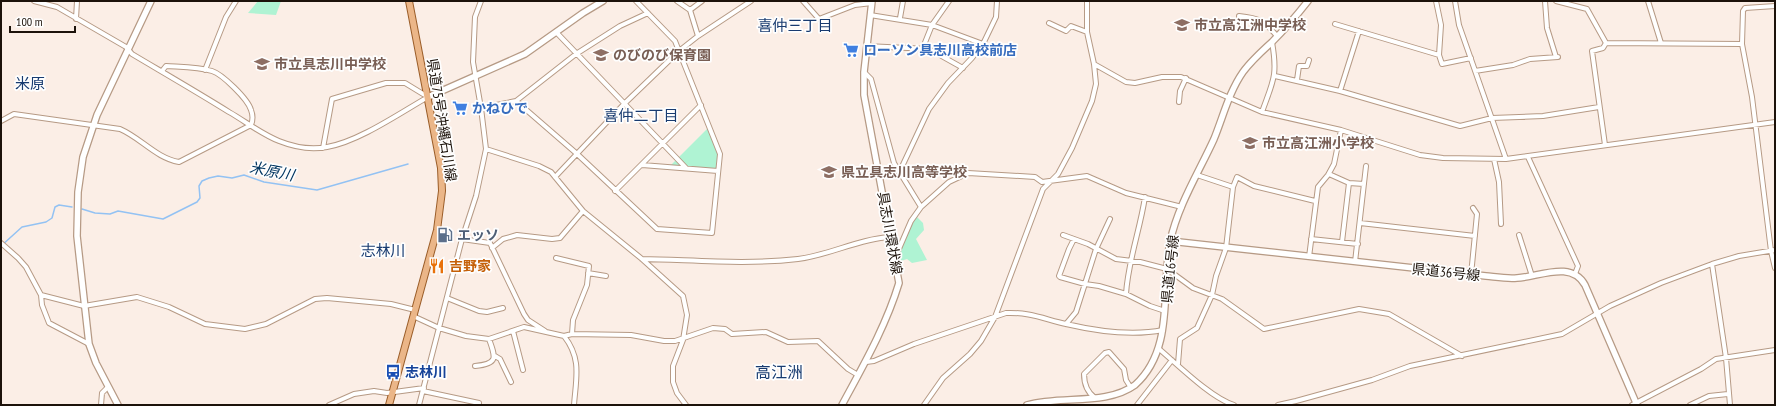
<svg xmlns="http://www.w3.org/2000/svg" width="1776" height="406" font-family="'PT Sans Narrow','Noto Sans JP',sans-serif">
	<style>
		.green { fill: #aff3d3 }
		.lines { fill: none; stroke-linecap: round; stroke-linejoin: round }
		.stream { stroke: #93c2f3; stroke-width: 1.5 }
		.street-casing { stroke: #b69a85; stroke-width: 6 }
		.secondary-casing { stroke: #b69a85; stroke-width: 8 }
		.primary-casing { stroke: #9a5d29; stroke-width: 8 }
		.street { stroke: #fff; stroke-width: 4 }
		.secondary { stroke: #fff; stroke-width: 5.5 }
		.primary { stroke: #ebb688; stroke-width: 6 }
		.labels { text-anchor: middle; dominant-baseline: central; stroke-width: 3.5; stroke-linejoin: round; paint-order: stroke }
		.education-label { font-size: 14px; font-weight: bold; fill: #785e54; stroke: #fefefe; text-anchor: start }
		.shop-label { font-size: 14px; font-weight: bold; fill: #366cbe; stroke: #fefefe; text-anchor: start }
		.street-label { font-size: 14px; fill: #1c120a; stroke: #fefefe }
		.service-label { font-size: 14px; font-weight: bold; fill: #4e5e75; stroke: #fefefe; text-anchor: start }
		.food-label { font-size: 14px; font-weight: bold; fill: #c56008; stroke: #fefefe; text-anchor: start }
		.transit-label { font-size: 14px; font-weight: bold; fill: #164399; stroke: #fefefe; text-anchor: start }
		.neighbourhood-label { font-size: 15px; fill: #183b70; stroke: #fefefe }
		.water-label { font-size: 15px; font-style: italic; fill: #003560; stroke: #fefefe }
		.quarter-label { font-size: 16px; fill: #183b70; stroke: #fefefe }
	</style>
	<rect width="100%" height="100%" fill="#fbeee6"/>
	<path class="green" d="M 258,1 L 281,1 L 276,15 L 248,13 Z
		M 710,126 L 720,154 L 718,171 L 669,167 Z
		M 915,215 L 923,223 L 924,230 L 916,239 L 927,260 L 912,263 L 907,259 L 895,263 L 911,221 Z"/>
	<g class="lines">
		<path class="stream" d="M 82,209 L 95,213 L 110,214 L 118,211 L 163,219 L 197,202 L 200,198 L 199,186 L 202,181 L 209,178 L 218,176 L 232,178 L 244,175 L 264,182 L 317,190 L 408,164
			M 1,246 L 22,227 L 46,222 L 52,218 L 55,207 L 59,205 L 72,207"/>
		<g class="street-casing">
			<path id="street" d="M 34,1 L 57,7 L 126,47 L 132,54 C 164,73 197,92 229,112 C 245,121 261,134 279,141 C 294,147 311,150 327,147 C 358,142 400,113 428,97 L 405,83 L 386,83 L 332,99 L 323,148
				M 677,1 L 690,10 L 698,36
				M 803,1 L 819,19 L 855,5 L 872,3
				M 1436,1 L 1441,25 L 1439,55 L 1442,64 L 1471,58
				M 1455,1 L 1459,25 L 1506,159
				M 1545,1 L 1547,28 L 1556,57
				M 1556,1 L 1587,9 L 1606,43 L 1742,44
				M 1648,1 L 1661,43
				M 1775,6 L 1745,8 L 1743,11 L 1742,44 L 1752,97 L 1771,251 L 1775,268
				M 690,10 L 702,1
				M 870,15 L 932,25 L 983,44
				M 1239,16 C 1260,18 1264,21 1277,36
				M 900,18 L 903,1
				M 76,19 L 77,1
				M 1049,23 L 1066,31 L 1071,26 L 1087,32
				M 1335,24 L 1439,55
				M 556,32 L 686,168
				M 866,46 L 929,49 L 963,68
				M 922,50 L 932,25 L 949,1
				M 1094,64 L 1126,82 L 1135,83 L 1162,77 L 1181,77 L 1262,112 L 1341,130 L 1420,155 L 1443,158 L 1506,159 L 1775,122
				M 205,70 L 226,17 L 236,1
				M 1475,71 L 1513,65 L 1530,59 L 1558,57
				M 864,72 L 871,79 L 894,163 L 921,207
				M 1275,76 L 1340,91 L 1460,126 L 1492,118 L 1543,116 L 1599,107
				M 1297,80 L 1299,66 L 1307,66 L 1309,60
				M 1340,91 L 1359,31
				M 516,101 L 576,153 L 657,229 L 712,233 L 720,154 L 675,41 L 636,1
				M 1179,102 L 1180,91 L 1186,78
				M 481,108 L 516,101 L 576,54 L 620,26 L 648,13
				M 1262,112 C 1273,81 1278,76 1272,42
				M 1,121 L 14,114 L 120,129 C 141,138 156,158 179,162 L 251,125 C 253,120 253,115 251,110 C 248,99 222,74 212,71 C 198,67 180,67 166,66 L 162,71
				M 1605,145 L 1592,51 L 1603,48 L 1606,43
				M 486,149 L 539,166 L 551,172 L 583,211 L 642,259 L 683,296 L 687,315 L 683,340 L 673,366 L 673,382 L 677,393 L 686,405
				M 1528,157 L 1578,266 L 1575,274
				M 1494,159 L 1499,182 L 1501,224
				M 642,165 L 718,171
				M 899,173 L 929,109 L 948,83 L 972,58 L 983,44 L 996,17 L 997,1
				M 1329,174 L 1349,183 L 1364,184
				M 555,177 L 624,104 L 679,51 L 698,36 L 751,1
				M 1233,187 L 1237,177 L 1254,186 L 1315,201
				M 615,191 L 701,105
				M 1360,223 L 1475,236
				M 1063,235 L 1088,244 L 1116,259 L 1140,262 L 1167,269 L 1193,288 L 1222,299 L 1264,329 L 1359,309 L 1389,314 L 1462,356
				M 1519,235 L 1532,276
				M 462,239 L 490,243 L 524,314 L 528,320 L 545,331
				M 1074,239 L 1069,249 L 1059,276 L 1060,277 L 1085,284 L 1099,286 L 1126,294 L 1150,306 L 1165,311
				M 1311,239 L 1358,244
				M 1342,242 L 1349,183
				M 1,243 L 18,258 L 26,267 L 41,295 L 42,305 L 49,323 L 89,344
				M 492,248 L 503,239 L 517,235 L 552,239 L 560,238 L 583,211
				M 1309,257 L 1318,187 L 1328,175 L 1334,164 L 1341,130
				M 556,258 L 589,266 L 587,285 L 573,320 L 572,334
				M 895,258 L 911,221 L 921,207 L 949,182 L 968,173 L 1035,177 L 1042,182 L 1087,176 L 1126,193 L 1182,207
				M 642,259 C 694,260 747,265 798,259 C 830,255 858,239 890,237
				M 1355,262 L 1366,166
				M 1712,264 L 1726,358 L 1730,405
				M 588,273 L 606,276
				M 1471,275 L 1477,214 L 1473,208
				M 1126,294 C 1128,261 1140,230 1145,197
				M 41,295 L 84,306 L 137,297 L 169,307 L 205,324 L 245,329 L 266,324 L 315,299 L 327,298 L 391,304 L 415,310
				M 447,298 L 479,311 L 487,312 L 503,308
				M 413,316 L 439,328 L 466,336 L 489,339 L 524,327 L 564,336 C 582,359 576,378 574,405
				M 1066,324 L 1076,312 L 1096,249 L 1110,219
				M 513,331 L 523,370
				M 564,336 L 572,334 L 631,335 L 664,341 L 675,341 L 713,328 L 725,329 L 732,334 L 766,332 L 788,342 L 818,341 L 848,369 L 858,375
				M 1158,348 C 1177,364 1211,398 1234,405
				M 495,356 L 500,359 L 511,382
				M 866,362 L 874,361 L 914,344 L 1006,313 C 1029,312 1044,319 1066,324 C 1096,331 1133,336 1163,330
				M 1178,364 L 1180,339 L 1197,328 L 1212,295 L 1216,276 L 1226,248 L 1233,187 L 1197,175
				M 475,366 C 498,364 496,358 489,339
				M 423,391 L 479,403
				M 1095,398 C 1087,392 1084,384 1084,374 L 1105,353 L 1109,352 L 1124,369 L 1126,380 L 1131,388
				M 101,405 L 102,393 L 108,387
				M 329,405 L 354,394 L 374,391 L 387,393 L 424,388
				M 419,405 L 462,239 L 476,196 L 486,149 L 481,108 L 473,62 L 475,17 L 481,1
				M 924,405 L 943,378 L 970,354 L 981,341 L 995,317 L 1043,189 L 1058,174 L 1072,148 L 1092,101 L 1096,84 L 1094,64 L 1087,32 L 1087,1
				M 1137,405 L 1172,360
				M 1278,405 L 1296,401 L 1372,380 L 1410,366 L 1562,334 L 1610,306 L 1661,283 L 1712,264 L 1739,256 L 1775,250
				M 1632,405 L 1701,369 L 1716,359 L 1775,350
				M 1690,405 L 1709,396 L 1728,394"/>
		</g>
		<g class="secondary-casing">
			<path id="secondary" d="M 428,97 L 525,54 L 583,13 L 603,1
				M 1170,241 L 1486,276 C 1496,277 1507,279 1517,278 C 1539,277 1571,260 1585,285 L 1637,405
				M 118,405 L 96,363 L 89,344 L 77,236 L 78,192 L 83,157 L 97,115 L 151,1
				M 842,405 C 863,366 886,326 899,283 L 864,95 L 864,72 L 872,1
				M 1027,405 C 1062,395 1106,406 1135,385 C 1175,349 1161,289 1170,242 C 1178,205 1199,172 1214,139 C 1223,117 1229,92 1243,72 C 1251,61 1262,51 1272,42 C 1285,29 1297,15 1308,1"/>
		</g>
		<g class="primary-casing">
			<path id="primary" d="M 389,405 L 437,230 L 442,191 L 441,168 L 409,1"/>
		</g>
		<use href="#street" class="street"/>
		<use href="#secondary" class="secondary"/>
		<use href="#primary" class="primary"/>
	</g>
	<defs>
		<g id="school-bare" transform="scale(1.2)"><path d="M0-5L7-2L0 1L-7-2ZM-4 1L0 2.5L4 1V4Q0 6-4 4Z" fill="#8d6e63" stroke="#fefefe" stroke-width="2.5" paint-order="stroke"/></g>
		<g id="supermarket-bare" transform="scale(1.2)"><path d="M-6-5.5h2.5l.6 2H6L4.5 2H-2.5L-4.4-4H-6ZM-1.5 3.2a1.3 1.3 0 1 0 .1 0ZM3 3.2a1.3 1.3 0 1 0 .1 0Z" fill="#3f7fe0" stroke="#fefefe" stroke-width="2.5" paint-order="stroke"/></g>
		<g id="fuel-bare" transform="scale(1.2)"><path d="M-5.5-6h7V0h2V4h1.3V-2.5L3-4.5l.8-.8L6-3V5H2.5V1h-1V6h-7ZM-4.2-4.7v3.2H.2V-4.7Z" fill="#5c6f8a" stroke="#fefefe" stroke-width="2.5" paint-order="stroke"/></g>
		<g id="restaurant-bare" transform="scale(1.2)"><path d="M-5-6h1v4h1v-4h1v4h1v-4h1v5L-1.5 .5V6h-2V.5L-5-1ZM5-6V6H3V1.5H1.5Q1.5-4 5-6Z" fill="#e8710a" stroke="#fefefe" stroke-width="2.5" paint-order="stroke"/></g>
		<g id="bus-bare" transform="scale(1.2)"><path d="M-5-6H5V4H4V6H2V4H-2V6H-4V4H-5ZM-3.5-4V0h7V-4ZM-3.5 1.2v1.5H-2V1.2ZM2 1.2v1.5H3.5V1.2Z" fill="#1a4fb4" stroke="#fefefe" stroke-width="2.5" paint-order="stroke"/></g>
	</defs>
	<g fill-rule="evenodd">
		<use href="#school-bare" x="1182" y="25"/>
		<use href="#supermarket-bare" x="851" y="50"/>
		<use href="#school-bare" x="601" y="55"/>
		<use href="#school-bare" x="262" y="64"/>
		<use href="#supermarket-bare" x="460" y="108"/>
		<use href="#school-bare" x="1250" y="143"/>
		<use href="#school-bare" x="829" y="172"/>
		<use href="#fuel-bare" x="445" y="235"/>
		<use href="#restaurant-bare" x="437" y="266"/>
		<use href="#bus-bare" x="393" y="372"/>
	</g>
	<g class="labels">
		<g class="education-label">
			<text x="1194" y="25">市立高江洲中学校</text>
			<text x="613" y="55">のびのび保育園</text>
			<text x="274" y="64">市立具志川中学校</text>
			<text x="1262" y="143">市立高江洲小学校</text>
			<text x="841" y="172">県立具志川高等学校</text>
		</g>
		<g class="shop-label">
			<text x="863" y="50">ローソン具志川高校前店</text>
			<text x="472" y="108">かねひで</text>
		</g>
		<g class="street-label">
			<text transform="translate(442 120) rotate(81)">県道75号沖縄石川線</text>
			<text transform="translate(890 233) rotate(80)">具志川環状線</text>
			<text transform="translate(1170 269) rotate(-84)">県道16号線</text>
			<text transform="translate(1446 272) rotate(6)">県道36号線</text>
		</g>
		<g class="service-label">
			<text x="457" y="235">エッソ</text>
		</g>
		<g class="food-label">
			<text x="449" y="266">吉野家</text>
		</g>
		<g class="transit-label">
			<text x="405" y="372">志林川</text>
		</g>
		<g class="neighbourhood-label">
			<text x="795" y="25">喜仲三丁目</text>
			<text x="30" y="83">米原</text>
			<text x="641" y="115">喜仲二丁目</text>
			<text x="383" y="250">志林川</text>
		</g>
		<g class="water-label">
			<text transform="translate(272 171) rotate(11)">米原川</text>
		</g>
		<g class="quarter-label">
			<text x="779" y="372">高江洲</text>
		</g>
	</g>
	<rect width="1776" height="406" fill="none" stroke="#1c120a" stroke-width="4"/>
	<path d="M10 26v6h65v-6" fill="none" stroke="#1c120a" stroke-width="2"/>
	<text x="16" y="26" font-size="12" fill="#1c120a" stroke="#fefefe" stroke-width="3" paint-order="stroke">100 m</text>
</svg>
